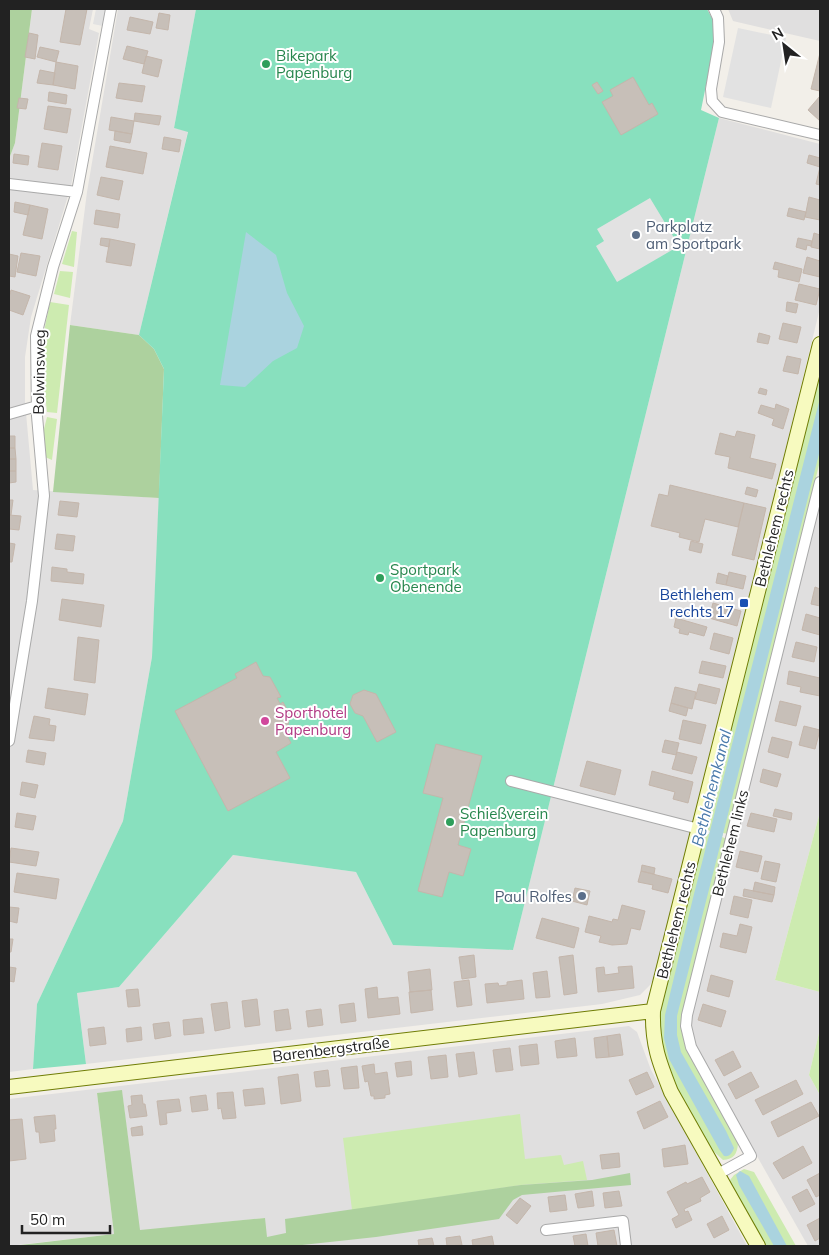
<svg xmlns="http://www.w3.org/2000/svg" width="829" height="1255" font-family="Mulish,sans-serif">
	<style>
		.residential { fill: #e0dfdf }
		.grass { fill: #cdebb0 }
		.forest { fill: #add19e }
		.pitch { fill: #88e0be }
		.parking { fill: #e2e2e2 }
		.water { fill: #aad3df }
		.building { fill: #c7bfb8; stroke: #c4b6ab }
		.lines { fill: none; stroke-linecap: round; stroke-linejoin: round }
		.street-casing { stroke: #a9a9a9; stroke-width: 12 }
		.secondary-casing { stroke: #707d05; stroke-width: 16 }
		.street { stroke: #fff; stroke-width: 10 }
		.secondary { stroke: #f7fabf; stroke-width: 14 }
		.leisure-dot { fill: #2e9e5b; stroke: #fff; stroke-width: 2 }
		.service-dot { fill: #5c6f8a; stroke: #fff; stroke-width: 2 }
		.transit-dot { fill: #1a4fb4; stroke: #fff; stroke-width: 2 }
		.hotel-dot { fill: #d1479c; stroke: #fff; stroke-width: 2 }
		.labels { text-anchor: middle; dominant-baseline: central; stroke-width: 4; stroke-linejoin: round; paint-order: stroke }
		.leisure-label { font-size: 15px; fill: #27864d; stroke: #fff; text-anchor: start }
		.service-label { font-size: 15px; fill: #4e5e75; stroke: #fff; text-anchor: start }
		.street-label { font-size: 15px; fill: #222; stroke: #fff }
		.transit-label { font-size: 15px; fill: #164399; stroke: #fff; text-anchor: end }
		.hotel-label { font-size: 15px; fill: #b23c85; stroke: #fff; text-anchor: start }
		.water-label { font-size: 16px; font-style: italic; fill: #4a7aab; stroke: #fff }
	</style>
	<rect width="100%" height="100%" fill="#f2efe9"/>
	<path class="residential" d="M 32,9 L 93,9 L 89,29 L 99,33 L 71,186 L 31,317 L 25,357 L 25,402 L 33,490 L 159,498 L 152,657 L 123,821 L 37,1004 L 33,1069 L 9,1072 L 9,159 L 15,143 Z
		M 118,9 L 196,9 L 174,128 L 188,131 L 139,335 L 70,325 L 87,192 Z
		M 728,9 L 820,9 L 820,41 L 733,21 Z
		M 719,118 L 820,144 L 820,308 L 658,971 L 650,985 L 640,995 L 602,1004 L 86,1064 L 77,993 L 119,987 L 233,855 L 356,872 L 393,945 L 513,950 Z
		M 820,502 L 820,812 L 775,980 L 820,992 L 820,1029 L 809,1075 L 820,1095 L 820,1246 L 808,1246 L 699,1054 L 695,1045 L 691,1027 L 694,1004 Z
		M 629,1026 L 637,1032 L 651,1070 L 747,1246 L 267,1246 L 264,1218 L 139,1231 L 122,1091 L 97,1093 L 114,1234 L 9,1246 L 9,1099 Z"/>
	<path class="grass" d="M 72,231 L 77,232 L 74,267 L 62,264 Z
		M 60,271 L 73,272 L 70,298 L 54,294 Z
		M 50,302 L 69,305 L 57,413 L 47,412 L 45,394 L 41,387 L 40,351 Z
		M 820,364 L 820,461 L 728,834 L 723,833 L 722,837 L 727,839 L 683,1034 L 738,1144 C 737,1154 734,1159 723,1160 L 711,1149 L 673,1080 L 660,1046 L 659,1009 L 702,839 L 706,834 L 709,834 L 710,831 L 708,830 L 706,825 Z
		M 47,417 L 57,419 L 52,460 L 45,457 L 43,433 Z
		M 820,812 L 820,992 L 775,980 Z
		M 820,1029 L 820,1095 L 809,1075 Z
		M 520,1114 L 525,1159 L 561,1155 L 564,1165 L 583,1161 L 587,1180 L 521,1185 L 352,1210 L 343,1138 Z
		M 744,1169 L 754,1172 L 796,1246 L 765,1246 L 730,1184 L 730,1180 L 734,1175 Z"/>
	<path class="forest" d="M 9,9 L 32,9 L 15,143 L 9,159 Z
		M 70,325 L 139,335 L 154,349 L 164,369 L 159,498 L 53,492 Z
		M 122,1090 L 140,1230 L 265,1218 L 267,1237 L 286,1233 L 285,1219 L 521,1185 L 592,1180 L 630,1173 L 631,1185 L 522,1195 L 513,1200 L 499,1219 L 376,1237 L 293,1246 L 12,1246 L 114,1234 L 97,1093 Z"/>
	<path class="pitch" d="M 196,9 L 707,9 L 715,24 L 712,56 L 701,110 L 719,118 L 513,950 L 393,945 L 356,872 L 233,855 L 119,987 L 77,993 L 86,1064 L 33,1069 L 37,1004 L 123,821 L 152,657 L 164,369 L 154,349 L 139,335 L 188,132 L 174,128 Z"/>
	<path class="parking" d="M 96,9 L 106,9 L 103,26 L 93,24 Z
		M 738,28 L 786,38 L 771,108 L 723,97 Z
		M 650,198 L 679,246 L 617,282 L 596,246 L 604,241 L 597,229 Z"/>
	<path class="water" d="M 246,232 L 276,255 L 287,293 L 304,326 L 297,348 L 273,361 L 245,387 L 220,385 Z
		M 820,398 L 820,450 L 677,1016 L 677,1035 L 681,1052 L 726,1131 L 734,1148 C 732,1153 730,1157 724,1156 L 719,1149 L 669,1059 L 664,1038 L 665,1015 L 693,898 Z
		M 740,1171 L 749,1176 L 787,1246 L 774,1246 L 739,1185 L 736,1175 Z"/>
	<path class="building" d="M 66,9 L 87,9 L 80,45 L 60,42 Z
		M 159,13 L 170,15 L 168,30 L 156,28 Z
		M 130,17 L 153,22 L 150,34 L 127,30 Z
		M 29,33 L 38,35 L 35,59 L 25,57 Z
		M 127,46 L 148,51 L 144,64 L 123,59 Z
		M 40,47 L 59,51 L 56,62 L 37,57 Z
		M 820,53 L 820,91 L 811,89 Z
		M 146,56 L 162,60 L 158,77 L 142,73 Z
		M 56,62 L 78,66 L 75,89 L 53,85 Z
		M 40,70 L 55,73 L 53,85 L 37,83 Z
		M 633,77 L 649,105 L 652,103 L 658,114 L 621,135 L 602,102 L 613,96 L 610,90 Z
		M 597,82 L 603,91 L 598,94 L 592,85 Z
		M 119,83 L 145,86 L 142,102 L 116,98 Z
		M 49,92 L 67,95 L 66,104 L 48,101 Z
		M 820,96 L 820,121 L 808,110 Z
		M 19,98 L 28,99 L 26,109 L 17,108 Z
		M 48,106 L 71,109 L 67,133 L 44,129 Z
		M 135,113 L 161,116 L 159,125 L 134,121 Z
		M 111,117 L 134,121 L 132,134 L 109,130 Z
		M 115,131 L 132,134 L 130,143 L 114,140 Z
		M 164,137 L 181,140 L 179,152 L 162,149 Z
		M 42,143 L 62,146 L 58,170 L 38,167 Z
		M 110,146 L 147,153 L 143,174 L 106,167 Z
		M 14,154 L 29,156 L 28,165 L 13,163 Z
		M 809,155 L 820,158 L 820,167 L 807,163 Z
		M 820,167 L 820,185 L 816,184 Z
		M 101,177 L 123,181 L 119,200 L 97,195 Z
		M 809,197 L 820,200 L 820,220 L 805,217 Z
		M 15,202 L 30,205 L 28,215 L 14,212 Z
		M 30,205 L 48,209 L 42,239 L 23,235 Z
		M 789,208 L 806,212 L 804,220 L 787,216 Z
		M 96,210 L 120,214 L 118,228 L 94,224 Z
		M 814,233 L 820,235 L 820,249 L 811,247 Z
		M 101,238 L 110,239 L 109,247 L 100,245 Z
		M 798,238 L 812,241 L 811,246 L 807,245 L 806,250 L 796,247 Z
		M 110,239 L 135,244 L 131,266 L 106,262 Z
		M 21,253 L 40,256 L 36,276 L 17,272 Z
		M 9,254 L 18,256 L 15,277 L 9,276 Z
		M 807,257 L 820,261 L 820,277 L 803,273 Z
		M 775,262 L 802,269 L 799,282 L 778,277 L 779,270 L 773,269 Z
		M 799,284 L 820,289 L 816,305 L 795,300 Z
		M 11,290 L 30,296 L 23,315 L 9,310 L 9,297 Z
		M 787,302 L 798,304 L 796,313 L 786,311 Z
		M 783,323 L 801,327 L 797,343 L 779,339 Z
		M 759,333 L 770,336 L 768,344 L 757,342 Z
		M 787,356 L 801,359 L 798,374 L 783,371 Z
		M 760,388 L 767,390 L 766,395 L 758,393 Z
		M 776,404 L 789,409 L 783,429 L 772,425 L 774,419 L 758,413 L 761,405 L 775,409 Z
		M 737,431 L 755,435 L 750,458 L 776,464 L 772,479 L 728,468 L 730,457 L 715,454 L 720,433 L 735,437 Z
		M 9,436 L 15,436 L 15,448 L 9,448 Z
		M 9,448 L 15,448 L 16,459 L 9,459 Z
		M 9,459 L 16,459 L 16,471 L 9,471 Z
		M 9,471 L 16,471 L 16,482 L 9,483 Z
		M 670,485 L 744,503 L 738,527 L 705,519 L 699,542 L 679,537 L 680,533 L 651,526 L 659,494 L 668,496 Z
		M 747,487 L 758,490 L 756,497 L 745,494 Z
		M 9,500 L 13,500 L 11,515 L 9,515 Z
		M 60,501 L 79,503 L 77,517 L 58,515 Z
		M 744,503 L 766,508 L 754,560 L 732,555 Z
		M 9,515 L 21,516 L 19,530 L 9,529 Z
		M 57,534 L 75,536 L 73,551 L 55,549 Z
		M 691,541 L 703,544 L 701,553 L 689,550 Z
		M 9,543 L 15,544 L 12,562 L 9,562 Z
		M 52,567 L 67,569 L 67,572 L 84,574 L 83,584 L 51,581 Z
		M 729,572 L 746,576 L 743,589 L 726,585 Z
		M 718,573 L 728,576 L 726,585 L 716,583 Z
		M 815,587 L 820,589 L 820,606 L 811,604 Z
		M 62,599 L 104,605 L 101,627 L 59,620 Z
		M 713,603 L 741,611 L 737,626 L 709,618 Z
		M 806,614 L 820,618 L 820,635 L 802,630 Z
		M 676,618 L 707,627 L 704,636 L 689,632 L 688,635 L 679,633 L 680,629 L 674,627 Z
		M 714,633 L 733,638 L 729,654 L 710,649 Z
		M 78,637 L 99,640 L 95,683 L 74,680 Z
		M 796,642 L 817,647 L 814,662 L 792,657 Z
		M 702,661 L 726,666 L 723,678 L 699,673 Z
		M 256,662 L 263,676 L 270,677 L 281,697 L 277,698 L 280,704 L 283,702 L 290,715 L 288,725 L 283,728 L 291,743 L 276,752 L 290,778 L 228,811 L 175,711 L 237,678 L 235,674 Z
		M 789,671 L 820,678 L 820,696 L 800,692 L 801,687 L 787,684 Z
		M 699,684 L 720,689 L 716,704 L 695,699 Z
		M 675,687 L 696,692 L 692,709 L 671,703 Z
		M 48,688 L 88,694 L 85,715 L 45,708 Z
		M 364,690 L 376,694 L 396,732 L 377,742 L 363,716 L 355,713 L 350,704 L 353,695 Z
		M 780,701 L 801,706 L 796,726 L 775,721 Z
		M 671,703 L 688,708 L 686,716 L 669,711 Z
		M 34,716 L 50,719 L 49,725 L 56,726 L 54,741 L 29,738 Z
		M 683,720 L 706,725 L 701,744 L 679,739 Z
		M 804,726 L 820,730 L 815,749 L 799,745 Z
		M 772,737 L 792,742 L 788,758 L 768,752 Z
		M 665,740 L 679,743 L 676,755 L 662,752 Z
		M 436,744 L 482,756 L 458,845 L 471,849 L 463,876 L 449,872 L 442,897 L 418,891 L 443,798 L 423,793 Z
		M 28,750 L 46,753 L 44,765 L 26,762 Z
		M 677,752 L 697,757 L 692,774 L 672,769 Z
		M 587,761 L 621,770 L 615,795 L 580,786 Z
		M 763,769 L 781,774 L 777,787 L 760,782 Z
		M 652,771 L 693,782 L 688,803 L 673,799 L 675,792 L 649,785 Z
		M 22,782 L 38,785 L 35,798 L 20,795 Z
		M 775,809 L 792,813 L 791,820 L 773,816 Z
		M 17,813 L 36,816 L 33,830 L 15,827 Z
		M 751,813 L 777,819 L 774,832 L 747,826 Z
		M 11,848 L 39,852 L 36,866 L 9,862 Z
		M 740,851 L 762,856 L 758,872 L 736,867 Z
		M 765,861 L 780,864 L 776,882 L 761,879 Z
		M 642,865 L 655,868 L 654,874 L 641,871 Z
		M 641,871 L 672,879 L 668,893 L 652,889 L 653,885 L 638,882 Z
		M 17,873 L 59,879 L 56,899 L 14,892 Z
		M 755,882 L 775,887 L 774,895 L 753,891 Z
		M 575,888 L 590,891 L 587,905 L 572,901 Z
		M 744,889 L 774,895 L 772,902 L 743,896 Z
		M 734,896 L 752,900 L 748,918 L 730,914 Z
		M 622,905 L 645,911 L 640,930 L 631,928 L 627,944 L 612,945 L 599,942 L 601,936 L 585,932 L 589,916 L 612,922 L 613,919 L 618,920 Z
		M 9,907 L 19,908 L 17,923 L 9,921 Z
		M 542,918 L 579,928 L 574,948 L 536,938 Z
		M 740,924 L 752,927 L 746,953 L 720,947 L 723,933 L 737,936 Z
		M 9,939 L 13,939 L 11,952 L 9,952 Z
		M 474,955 L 476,977 L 462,979 L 459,957 Z
		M 573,955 L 577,993 L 564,995 L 559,957 Z
		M 632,966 L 634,988 L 598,992 L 596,968 L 604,967 L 605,975 L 619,973 L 618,967 Z
		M 9,967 L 16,968 L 14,982 L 9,981 Z
		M 430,969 L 432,990 L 410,992 L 408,972 Z
		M 547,971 L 550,997 L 536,998 L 533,973 Z
		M 711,975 L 733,981 L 729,997 L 707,991 Z
		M 469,980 L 472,1005 L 457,1007 L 454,982 Z
		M 522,980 L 524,999 L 487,1003 L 485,984 L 498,983 L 499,986 L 507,985 L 507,982 Z
		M 377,987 L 378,999 L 398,997 L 400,1014 L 368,1018 L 365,989 Z
		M 138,989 L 140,1006 L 128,1007 L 126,990 Z
		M 431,990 L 433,1010 L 411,1013 L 409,992 Z
		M 257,999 L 260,1025 L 245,1027 L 242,1001 Z
		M 227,1002 L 230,1028 L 215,1031 L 211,1004 Z
		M 354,1003 L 356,1021 L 341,1023 L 339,1005 Z
		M 703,1004 L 726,1011 L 721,1027 L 698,1020 Z
		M 288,1009 L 291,1029 L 276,1031 L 274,1011 Z
		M 321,1009 L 323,1025 L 308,1027 L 306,1011 Z
		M 202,1018 L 204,1033 L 184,1035 L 183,1020 Z
		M 169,1022 L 171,1036 L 155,1039 L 153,1024 Z
		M 104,1027 L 106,1044 L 90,1046 L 88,1029 Z
		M 141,1027 L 142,1040 L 127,1042 L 126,1029 Z
		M 620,1034 L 623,1055 L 609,1057 L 607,1036 Z
		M 607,1036 L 609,1057 L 596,1058 L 594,1038 Z
		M 575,1038 L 577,1056 L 557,1058 L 555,1041 Z
		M 537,1044 L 539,1064 L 521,1066 L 519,1046 Z
		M 510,1048 L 513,1070 L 496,1072 L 493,1050 Z
		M 733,1051 L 741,1067 L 724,1076 L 715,1060 Z
		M 474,1052 L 477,1074 L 459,1077 L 456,1054 Z
		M 446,1055 L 448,1077 L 431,1079 L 428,1057 Z
		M 411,1061 L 412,1075 L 397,1077 L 395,1063 Z
		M 374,1064 L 375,1074 L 387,1072 L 390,1094 L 385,1095 L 385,1098 L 374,1099 L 374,1096 L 371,1096 L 368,1081 L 365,1082 L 362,1066 Z
		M 357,1066 L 359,1088 L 344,1089 L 341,1068 Z
		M 328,1070 L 330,1086 L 316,1087 L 314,1072 Z
		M 647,1072 L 654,1087 L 636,1095 L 629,1080 Z
		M 751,1072 L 759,1087 L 736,1099 L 728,1084 Z
		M 298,1074 L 301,1101 L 281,1104 L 278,1077 Z
		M 796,1080 L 803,1094 L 763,1115 L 755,1100 Z
		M 263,1088 L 265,1104 L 245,1106 L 243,1090 Z
		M 233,1092 L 236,1118 L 223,1119 L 221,1108 L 218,1109 L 217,1093 Z
		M 142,1095 L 143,1104 L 145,1104 L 147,1116 L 130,1118 L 128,1106 L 132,1105 L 131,1096 Z
		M 206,1095 L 208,1110 L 192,1112 L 190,1097 Z
		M 179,1099 L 181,1111 L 166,1113 L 167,1124 L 160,1125 L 157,1101 Z
		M 660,1101 L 668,1117 L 644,1129 L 637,1112 Z
		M 811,1102 L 819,1116 L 778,1137 L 771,1122 Z
		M 55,1115 L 56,1129 L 54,1129 L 55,1141 L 40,1143 L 39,1132 L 36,1132 L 34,1117 Z
		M 22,1119 L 26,1159 L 9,1161 L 9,1120 Z
		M 142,1126 L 143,1135 L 132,1136 L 131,1128 Z
		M 685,1145 L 688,1164 L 664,1167 L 662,1149 Z
		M 803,1146 L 812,1163 L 783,1179 L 773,1163 Z
		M 619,1153 L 620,1167 L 602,1169 L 600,1155 Z
		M 820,1173 L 820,1195 L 816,1197 L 807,1180 Z
		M 702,1177 L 710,1192 L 700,1198 L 701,1201 L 684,1209 L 685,1212 L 688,1211 L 692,1220 L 676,1228 L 672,1219 L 679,1215 L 667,1192 L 686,1182 L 687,1184 Z
		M 807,1189 L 815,1204 L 800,1212 L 792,1197 Z
		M 592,1191 L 594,1206 L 578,1208 L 575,1194 Z
		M 619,1191 L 622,1206 L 605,1208 L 603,1193 Z
		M 565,1195 L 567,1210 L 550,1212 L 548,1197 Z
		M 520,1198 L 531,1206 L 517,1224 L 506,1215 Z
		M 722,1216 L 729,1230 L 714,1238 L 707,1224 Z
		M 820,1218 L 820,1238 L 815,1241 L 807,1225 Z
		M 614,1230 L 617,1246 L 598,1246 L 596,1233 Z
		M 586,1234 L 588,1246 L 575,1246 L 573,1236 Z
		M 460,1236 L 462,1245 L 447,1246 L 446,1238 Z
		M 492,1236 L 494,1246 L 473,1246 L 472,1240 Z
		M 432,1238 L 434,1246 L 419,1246 L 418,1240 Z"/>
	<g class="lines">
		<g class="street-casing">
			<path id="street" d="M 714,9 L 718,18 L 719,42 L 711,89 L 712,101 L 722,112 L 820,135
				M 9,184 L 77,192
				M 9,414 L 37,406
				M 9,741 L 32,601 L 44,496 L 37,416 L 36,336 L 53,267 L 77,192 L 111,9
				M 511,781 L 699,829
				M 718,1174 L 751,1156 L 691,1047 L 686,1026 L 687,1015 L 820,482
				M 546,1230 L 623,1221 L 626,1246"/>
		</g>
		<g class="secondary-casing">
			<path id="secondary" d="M 9,1087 L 653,1011
				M 758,1246 L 671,1092 C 659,1062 652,1044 653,1011 L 820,344"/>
		</g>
		<use href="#street" class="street"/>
		<use href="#secondary" class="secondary"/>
	</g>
	<g class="leisure-dot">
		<circle cx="266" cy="64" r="5"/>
		<circle cx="380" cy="578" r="5"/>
		<circle cx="450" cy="822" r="5"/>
	</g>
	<g class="service-dot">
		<circle cx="636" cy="235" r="5"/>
		<circle cx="582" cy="896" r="5"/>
	</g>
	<rect class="transit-dot" x="739" y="598" width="10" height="10" rx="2.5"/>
	<circle class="hotel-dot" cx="265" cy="721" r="5"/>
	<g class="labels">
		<g class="leisure-label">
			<text x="276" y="55">Bikepark<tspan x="276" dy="17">Papenburg</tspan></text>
			<text x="390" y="569">Sportpark<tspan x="390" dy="17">Obenende</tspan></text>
			<text x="460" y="813">Schießverein<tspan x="460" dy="17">Papenburg</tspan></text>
		</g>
		<g class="service-label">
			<text x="646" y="226">Parkplatz<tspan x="646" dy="17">am Sportpark</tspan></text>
			<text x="572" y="896" text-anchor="end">Paul Rolfes</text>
		</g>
		<g class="street-label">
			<text transform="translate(39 372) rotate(-89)">Bolwinsweg</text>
			<text transform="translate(774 528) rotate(-76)">Bethlehem rechts</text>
			<text transform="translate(730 843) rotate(-76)">Bethlehem links</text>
			<text transform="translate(676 920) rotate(-76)">Bethlehem rechts</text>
			<text transform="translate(331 1049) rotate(-7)">Barenbergstraße</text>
		</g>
		<g class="transit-label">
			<text x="734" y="594">Bethlehem<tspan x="734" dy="17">rechts 17</tspan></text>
		</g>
		<g class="hotel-label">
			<text x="275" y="712">Sporthotel<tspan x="275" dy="17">Papenburg</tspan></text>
		</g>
		<g class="water-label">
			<text transform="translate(711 788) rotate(-76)">Bethlehemkanal</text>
		</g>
	</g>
	<rect width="829" height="1255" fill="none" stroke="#222222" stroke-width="20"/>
	<g transform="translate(784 45) rotate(330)" stroke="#ffffff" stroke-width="4" paint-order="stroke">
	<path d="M0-4L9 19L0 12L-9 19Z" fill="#222222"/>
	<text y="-8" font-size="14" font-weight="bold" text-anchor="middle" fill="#222222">N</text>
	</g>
	<path d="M22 1225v8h88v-8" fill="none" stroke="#222222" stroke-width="2.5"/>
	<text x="30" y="1225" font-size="15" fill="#222222" stroke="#ffffff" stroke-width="4" paint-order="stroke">50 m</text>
</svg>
